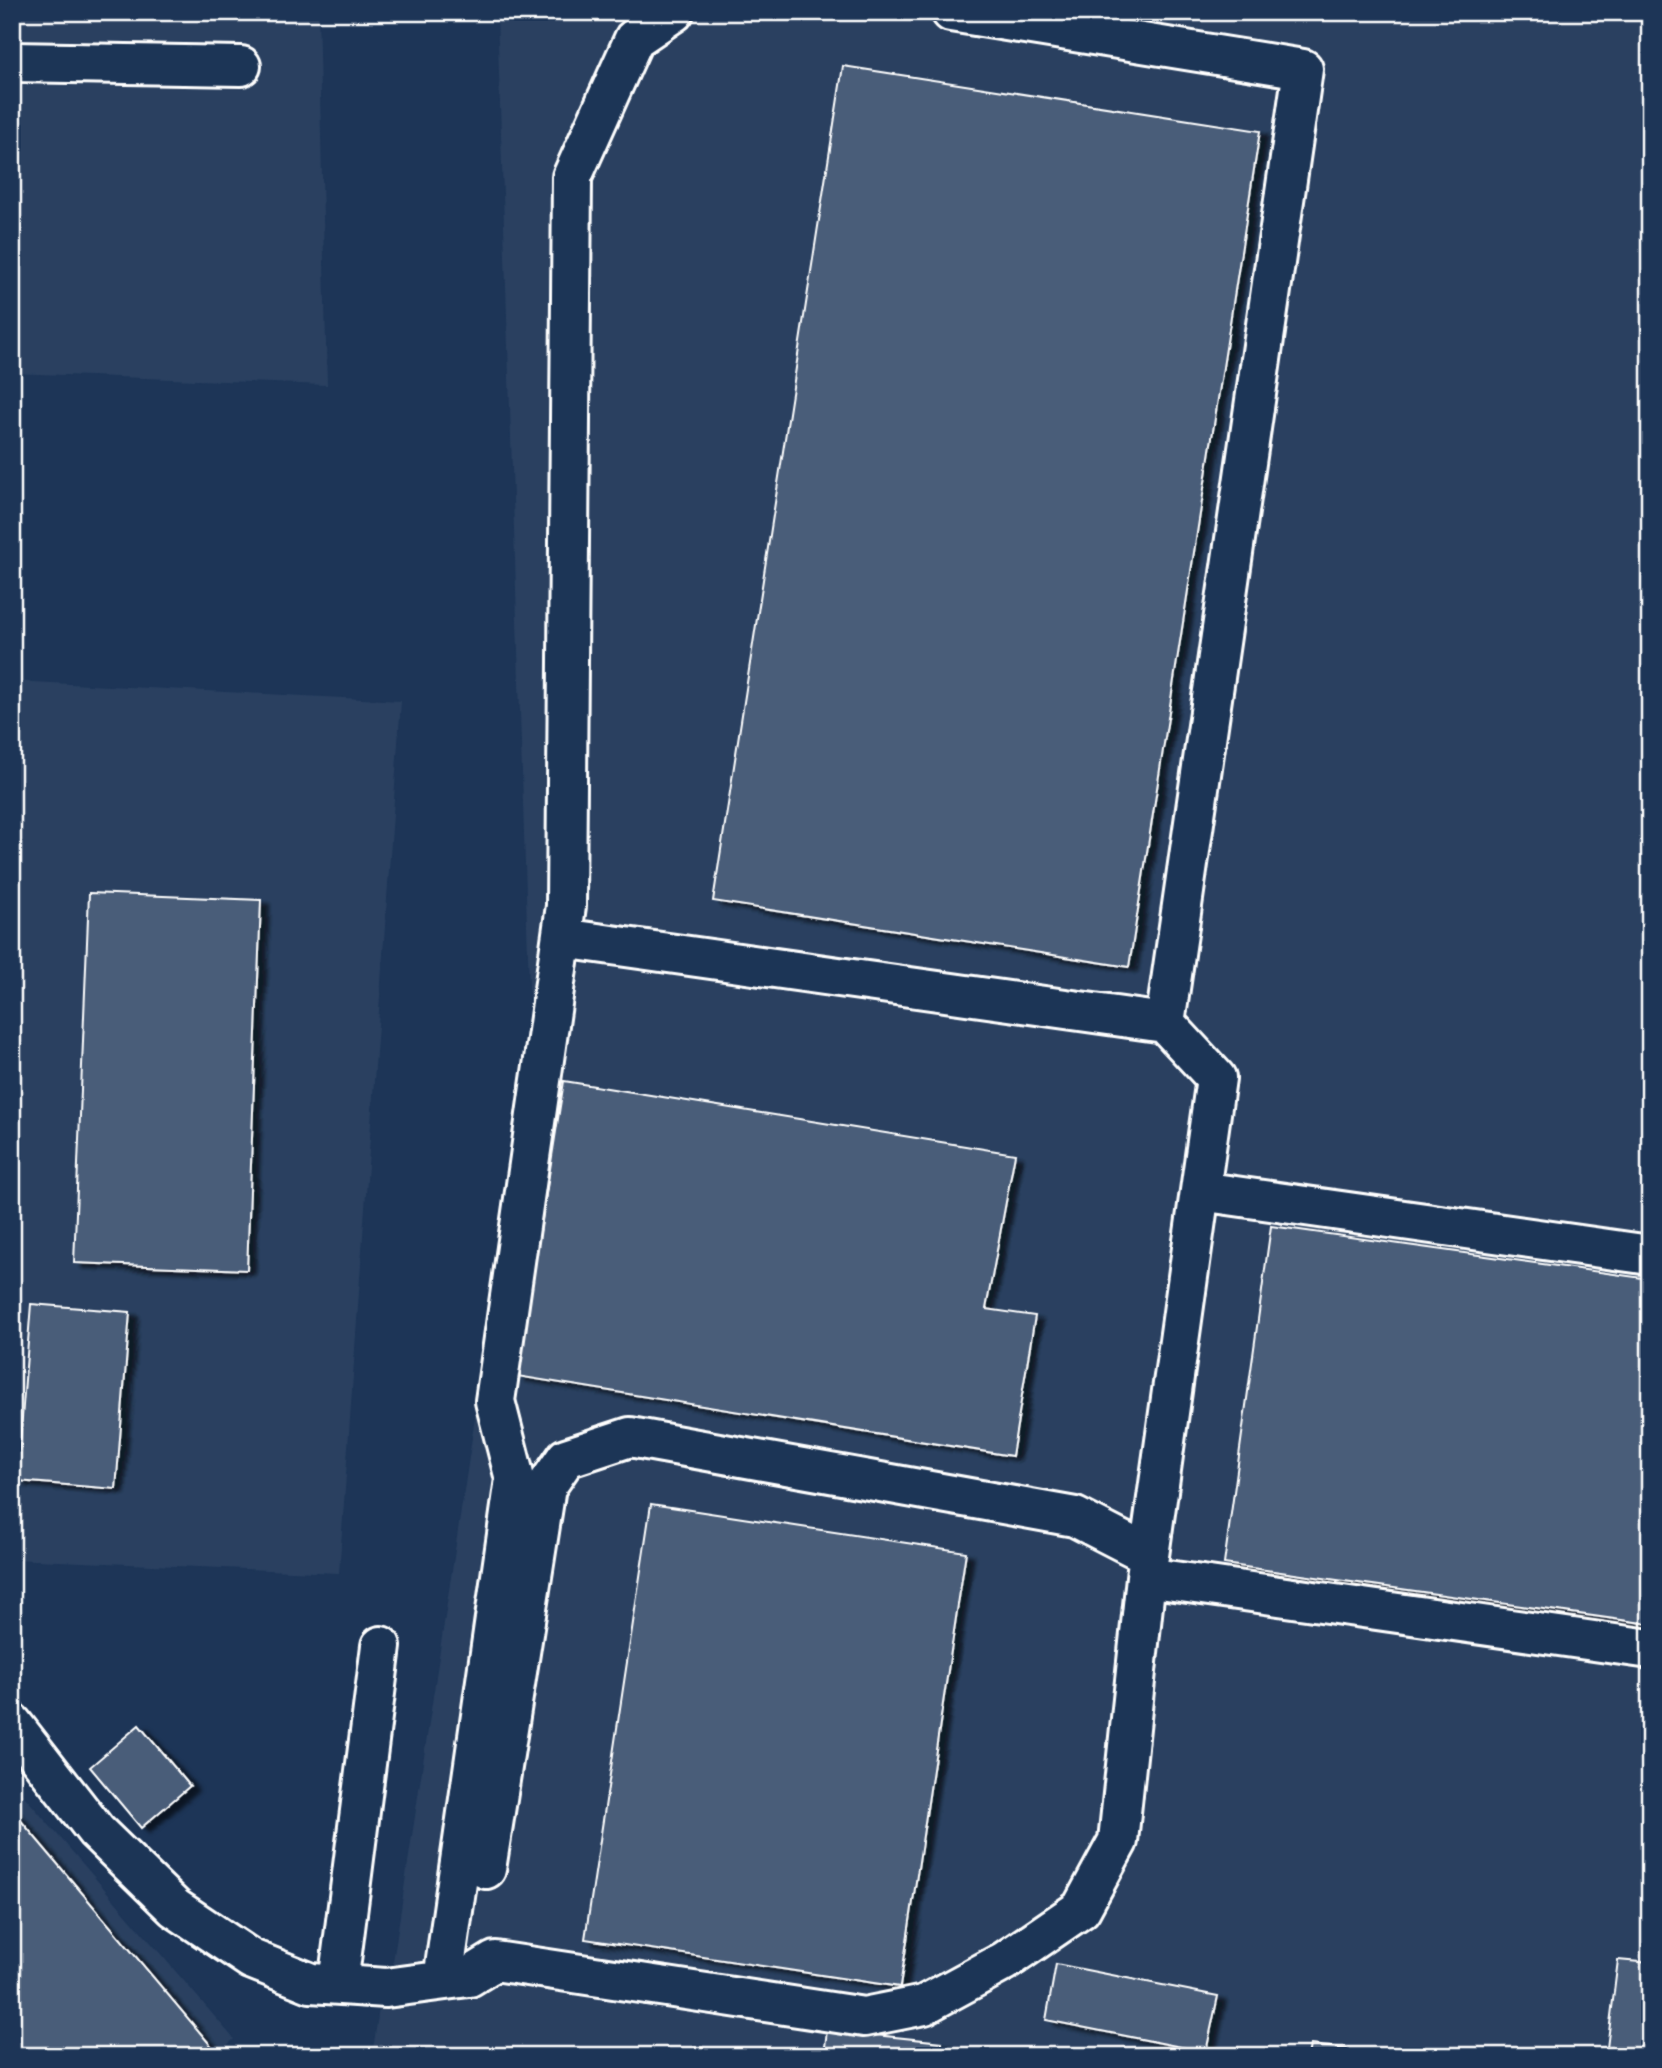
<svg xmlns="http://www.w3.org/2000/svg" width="1662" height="2068" font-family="'Shantell Sans',sans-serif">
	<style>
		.built { fill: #2a4161 }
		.building { fill: #4a5d79; stroke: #fff; stroke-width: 2; filter: url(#shadow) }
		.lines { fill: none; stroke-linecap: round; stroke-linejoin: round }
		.minor-casing { stroke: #fff; stroke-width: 44 }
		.minor { stroke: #1d3557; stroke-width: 38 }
	</style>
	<defs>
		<filter id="shadow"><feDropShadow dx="8" dy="4.5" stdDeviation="2" flood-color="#0009"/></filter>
	</defs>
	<rect width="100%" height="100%" fill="#1d3557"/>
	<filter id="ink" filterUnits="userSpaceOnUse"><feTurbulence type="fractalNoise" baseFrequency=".0143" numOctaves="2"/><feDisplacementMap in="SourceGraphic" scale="14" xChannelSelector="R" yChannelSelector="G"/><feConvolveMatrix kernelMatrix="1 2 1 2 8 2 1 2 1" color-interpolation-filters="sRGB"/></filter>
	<g filter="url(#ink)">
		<path class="built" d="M 12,12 L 318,12 L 327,385 L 12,373 Z
			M 497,12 L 1650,12 L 1650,2056 L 418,2056 L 373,2050 L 379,2009 L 392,1969 L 531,1046 Z
			M 12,681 L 401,701 L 339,1573 L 12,1559 Z
			M 12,1782 L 234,2039 L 215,2056 L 12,2056 Z"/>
		<path class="building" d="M 843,66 L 1260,131 L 1129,967 L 713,901 Z
			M 89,893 L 261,900 L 247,1270 L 74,1263 Z
			M 564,1081 L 1015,1154 L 986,1309 L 1035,1316 L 1012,1456 L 517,1376 Z
			M 1271,1226 L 1650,1279 L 1650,1624 L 1224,1564 Z
			M 31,1304 L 130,1312 L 116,1489 L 17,1481 Z
			M 651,1504 L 966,1552 L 900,1987 L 585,1939 Z
			M 139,1725 L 190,1786 L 141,1828 L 90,1767 Z
			M 12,1810 L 213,2048 L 204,2056 L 12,2056 Z
			M 1618,1960 L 1650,1963 L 1650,2056 L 1606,2056 Z
			M 1056,1964 L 1218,1996 L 1206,2052 L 1046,2020 Z
			M 827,2030 L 942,2042 L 941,2056 L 824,2056 Z
			M 1310,2045 L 1348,2049 L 1347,2056 L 1308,2056 Z"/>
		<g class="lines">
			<g class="minor-casing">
				<path id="minor" d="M 951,12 L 1303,69 L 1165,1023
					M 12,62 L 241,66
					M 562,938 L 1165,1023 L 1216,1078 L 1200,1191
					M 1650,1255 L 1200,1191 L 1146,1577 L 1650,1649
					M 12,1723 L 96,1831 L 175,1908 L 251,1959 L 311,1983 L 386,1988 L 468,1977
					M 486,1869 L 546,1487 L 566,1458 L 630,1437 L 1075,1517 L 1149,1555
					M 469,1977 L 495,1961 L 864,2017 L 924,2005 L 1005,1961 L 1081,1909 L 1118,1841 L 1146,1577
					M 443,1980 L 515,1479 L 495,1401 L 566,906 L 572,177 L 634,39 L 674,12
					M 338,1984 L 381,1646"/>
			</g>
			<use href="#minor" class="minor"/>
		</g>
	</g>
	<rect width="1662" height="2068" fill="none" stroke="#1d3557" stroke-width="42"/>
	<rect x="21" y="21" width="1620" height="2026" fill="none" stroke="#fff" stroke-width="2.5" filter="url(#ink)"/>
</svg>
